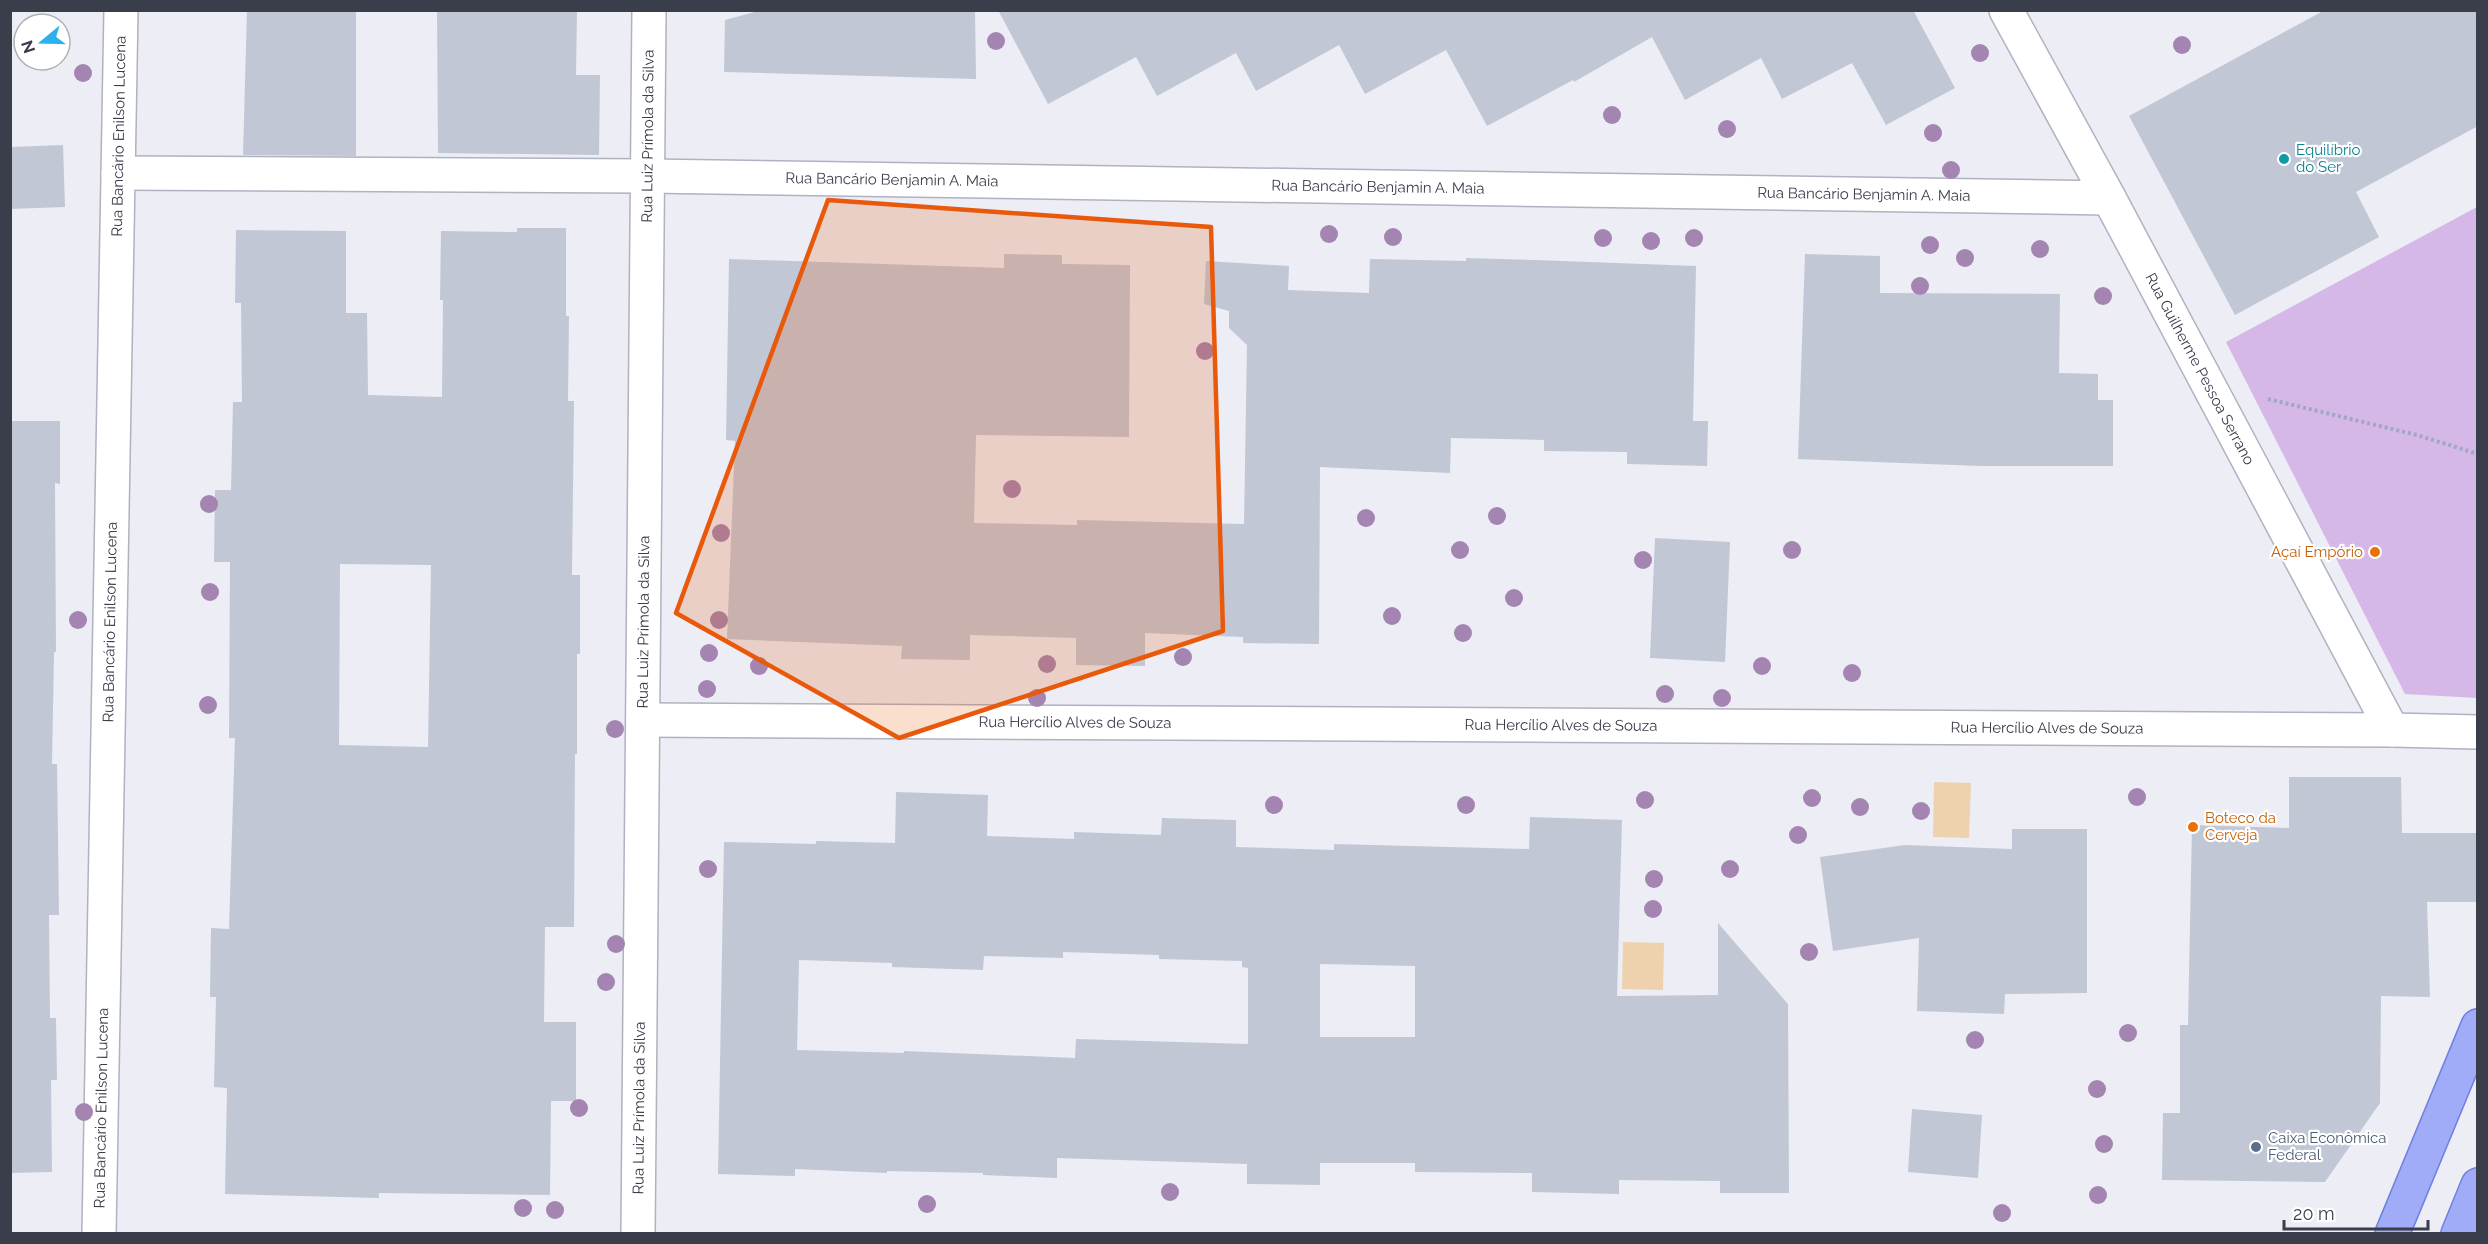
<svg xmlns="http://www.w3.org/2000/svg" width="2488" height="1244" font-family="Raleway,sans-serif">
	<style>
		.green { fill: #d5b8e7 }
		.water { fill: #edd2ad }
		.building { fill: #c2c7d6; fill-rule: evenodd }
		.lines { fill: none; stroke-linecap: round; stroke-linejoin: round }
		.minor-casing { stroke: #afb2c1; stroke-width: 36 }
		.major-casing { stroke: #7180de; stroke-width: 36 }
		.path { stroke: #a1a7c2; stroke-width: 4; stroke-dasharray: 3 3; stroke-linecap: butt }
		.minor { stroke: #fff; stroke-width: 33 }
		.major { stroke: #a1acf9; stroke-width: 33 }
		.tree { fill: #a484b1 }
		.marked { fill: #e8590c; fill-opacity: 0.2; stroke: #e8590c; stroke-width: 4.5; stroke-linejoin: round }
		.culture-dot { fill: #0f9aa8; stroke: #fff; stroke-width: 2 }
		.food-dot { fill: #e8710a; stroke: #fff; stroke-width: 2 }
		.service-dot { fill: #5c6f8a; stroke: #fff; stroke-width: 2 }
		.labels { text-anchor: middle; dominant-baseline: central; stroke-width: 4.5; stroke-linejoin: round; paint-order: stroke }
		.street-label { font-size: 15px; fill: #3a3d4a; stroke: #fff }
		.culture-label { font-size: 15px; fill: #0d838f; stroke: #fff; text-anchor: start }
		.food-label { font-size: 15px; fill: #c56008; stroke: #fff; text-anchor: end }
		.service-label { font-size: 15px; fill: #4e5e75; stroke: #fff; text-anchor: start }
	</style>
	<rect width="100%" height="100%" fill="#ecedf5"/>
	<path class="green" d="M 2477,207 L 2477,698 L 2405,694 L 2226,342 Z"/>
	<path class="water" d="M 1934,782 L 1971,783 L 1969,838 L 1933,837 Z
		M 1623,942 L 1664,943 L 1663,990 L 1622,989 Z"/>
	<path class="building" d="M 247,10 L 356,10 L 356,156 L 243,155 Z
		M 437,10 L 577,10 L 576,75 L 600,75 L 599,155 L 438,153 Z
		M 762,10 L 975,10 L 976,79 L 724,72 L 725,20 Z
		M 998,10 L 1913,10 L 1955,88 L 1886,125 L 1852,63 L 1782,99 L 1761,58 L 1685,100 L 1652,37 L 1574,82 L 1573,80 L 1487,126 L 1446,50 L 1365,94 L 1339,45 L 1256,91 L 1236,53 L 1157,96 L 1136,57 L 1048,104 Z
		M 2325,10 L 2478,10 L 2478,126 L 2356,192 L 2379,237 L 2235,315 L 2129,116 Z
		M 63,145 L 65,207 L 10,209 L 10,147 Z
		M 517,228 L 566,228 L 566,316 L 569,316 L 568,401 L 574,401 L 572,575 L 580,575 L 580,654 L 577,654 L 577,754 L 575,754 L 574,927 L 545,927 L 544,1022 L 576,1022 L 576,1101 L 551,1101 L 550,1195 L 379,1193 L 379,1198 L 225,1194 L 227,1088 L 214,1087 L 216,997 L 210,997 L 211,928 L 229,929 L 235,738 L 229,738 L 230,562 L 214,562 L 215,490 L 231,490 L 233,402 L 242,402 L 241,303 L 235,303 L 236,230 L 346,231 L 346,313 L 367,313 L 368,395 L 442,397 L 443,300 L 440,300 L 441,231 L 517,232 ZM 340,564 L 431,565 L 428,747 L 339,745 Z
		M 1004,254 L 1062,255 L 1062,264 L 1130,265 L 1129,437 L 976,435 L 974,523 L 1077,525 L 1077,520 L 1244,524 L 1247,345 L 1229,328 L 1229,311 L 1204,304 L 1206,261 L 1289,266 L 1288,290 L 1369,293 L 1370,259 L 1466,261 L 1466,258 L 1535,260 L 1696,266 L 1693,421 L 1708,421 L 1707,466 L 1627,464 L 1627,452 L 1544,451 L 1544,440 L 1451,438 L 1450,473 L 1320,467 L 1319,644 L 1243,643 L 1243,637 L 1145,633 L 1145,666 L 1076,665 L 1076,638 L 970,635 L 970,660 L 901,659 L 902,646 L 727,639 L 735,441 L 726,440 L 729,259 L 1004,268 Z
		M 1805,254 L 1880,256 L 1880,293 L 2060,294 L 2059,373 L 2098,374 L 2098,400 L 2113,400 L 2113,466 L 1980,466 L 1798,459 Z
		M 10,421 L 60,421 L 60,484 L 55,483 L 56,652 L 54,652 L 52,764 L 57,764 L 59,915 L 49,915 L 50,1018 L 56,1018 L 57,1080 L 51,1080 L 52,1172 L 10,1173 Z
		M 1655,538 L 1730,542 L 1725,662 L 1650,658 Z
		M 2289,777 L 2401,777 L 2402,833 L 2478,833 L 2478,902 L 2427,902 L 2430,997 L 2381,996 L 2380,1103 L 2325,1182 L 2162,1180 L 2163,1113 L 2180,1113 L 2180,1025 L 2188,1025 L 2192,825 L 2289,828 Z
		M 896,792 L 988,795 L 987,836 L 1074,839 L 1074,832 L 1161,835 L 1162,818 L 1236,820 L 1236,847 L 1334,850 L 1334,844 L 1529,849 L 1530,817 L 1622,820 L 1617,996 L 1718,995 L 1718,923 L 1788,1004 L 1789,1193 L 1720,1193 L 1720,1181 L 1619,1180 L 1619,1194 L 1532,1192 L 1532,1173 L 1415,1172 L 1415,1163 L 1320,1163 L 1320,1185 L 1247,1184 L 1247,1164 L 1057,1158 L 1057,1178 L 983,1175 L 983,1173 L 887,1171 L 887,1173 L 795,1169 L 795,1176 L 718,1174 L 724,842 L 816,844 L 816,841 L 895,843 ZM 1063,952 L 1159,955 L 1159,959 L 1242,961 L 1242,967 L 1248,968 L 1248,1044 L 1076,1039 L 1075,1058 L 904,1051 L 904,1053 L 797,1050 L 799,960 L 892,963 L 892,967 L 983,970 L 984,956 L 1063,958 ZM 1320,964 L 1415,966 L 1415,1037 L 1320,1037 Z
		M 2012,829 L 2087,829 L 2087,993 L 2005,994 L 2004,1014 L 1917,1011 L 1919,938 L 1833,951 L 1820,857 L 1905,845 L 2012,849 Z
		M 1912,1109 L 1982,1115 L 1978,1178 L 1908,1172 Z"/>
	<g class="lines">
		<g class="minor-casing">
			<g id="minor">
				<path id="s1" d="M 2006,10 L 2109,198 L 2392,730"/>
				<path id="s2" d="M 118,173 L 648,176 L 2109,198"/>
				<path id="s3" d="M 643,720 L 2392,730 L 2478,732"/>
				<path id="s4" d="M 99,1234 L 121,10"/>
				<path id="s5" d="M 638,1234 L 649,10"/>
			</g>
		</g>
		<g class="major-casing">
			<path id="major" d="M 2392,1234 L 2478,1026
				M 2458,1234 L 2478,1185"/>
		</g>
		<path class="path" d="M 2268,399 L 2417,435 L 2478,454"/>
		<use href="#minor" class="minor"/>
		<use href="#major" class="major"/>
	</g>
	<g class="tree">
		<circle cx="996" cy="41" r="9"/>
		<circle cx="2182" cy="45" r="9"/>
		<circle cx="1980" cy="53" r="9"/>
		<circle cx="83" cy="73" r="9"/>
		<circle cx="1612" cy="115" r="9"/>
		<circle cx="1727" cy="129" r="9"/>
		<circle cx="1933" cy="133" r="9"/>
		<circle cx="1951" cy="170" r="9"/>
		<circle cx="1329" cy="234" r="9"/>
		<circle cx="1393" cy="237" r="9"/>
		<circle cx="1603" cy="238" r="9"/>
		<circle cx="1694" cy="238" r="9"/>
		<circle cx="1651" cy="241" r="9"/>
		<circle cx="1930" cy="245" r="9"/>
		<circle cx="2040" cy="249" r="9"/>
		<circle cx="1965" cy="258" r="9"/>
		<circle cx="1920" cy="286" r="9"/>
		<circle cx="2103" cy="296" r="9"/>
		<circle cx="1205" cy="351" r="9"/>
		<circle cx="1012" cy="489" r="9"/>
		<circle cx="209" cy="504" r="9"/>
		<circle cx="1497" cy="516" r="9"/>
		<circle cx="1366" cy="518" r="9"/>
		<circle cx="721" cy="533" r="9"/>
		<circle cx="1460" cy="550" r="9"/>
		<circle cx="1792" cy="550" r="9"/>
		<circle cx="1643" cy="560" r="9"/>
		<circle cx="210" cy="592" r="9"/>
		<circle cx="1514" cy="598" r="9"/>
		<circle cx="1392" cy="616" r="9"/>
		<circle cx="78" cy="620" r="9"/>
		<circle cx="719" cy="620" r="9"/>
		<circle cx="1463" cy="633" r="9"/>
		<circle cx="709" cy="653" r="9"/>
		<circle cx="1183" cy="657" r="9"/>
		<circle cx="1047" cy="664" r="9"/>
		<circle cx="759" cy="666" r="9"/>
		<circle cx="1762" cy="666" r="9"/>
		<circle cx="1852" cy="673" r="9"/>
		<circle cx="707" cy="689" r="9"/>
		<circle cx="1665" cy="694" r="9"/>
		<circle cx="1037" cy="698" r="9"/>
		<circle cx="1722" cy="698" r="9"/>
		<circle cx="208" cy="705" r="9"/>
		<circle cx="615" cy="729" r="9"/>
		<circle cx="2137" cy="797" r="9"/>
		<circle cx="1812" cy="798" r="9"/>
		<circle cx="1645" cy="800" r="9"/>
		<circle cx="1274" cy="805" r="9"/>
		<circle cx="1466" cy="805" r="9"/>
		<circle cx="1860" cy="807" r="9"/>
		<circle cx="1921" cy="811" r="9"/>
		<circle cx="1798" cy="835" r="9"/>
		<circle cx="708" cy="869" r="9"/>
		<circle cx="1730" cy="869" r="9"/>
		<circle cx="1654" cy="879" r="9"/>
		<circle cx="1653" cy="909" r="9"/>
		<circle cx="616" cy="944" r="9"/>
		<circle cx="1809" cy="952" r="9"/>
		<circle cx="606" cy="982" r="9"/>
		<circle cx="2128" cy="1033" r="9"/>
		<circle cx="1975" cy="1040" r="9"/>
		<circle cx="2097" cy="1089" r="9"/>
		<circle cx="579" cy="1108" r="9"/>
		<circle cx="84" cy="1112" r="9"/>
		<circle cx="2104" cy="1144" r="9"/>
		<circle cx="1170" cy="1192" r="9"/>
		<circle cx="2098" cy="1195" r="9"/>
		<circle cx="927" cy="1204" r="9"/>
		<circle cx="523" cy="1208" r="9"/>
		<circle cx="555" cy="1210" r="9"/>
		<circle cx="2002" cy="1213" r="9"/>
	</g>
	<path class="marked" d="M 828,200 L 1211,227 L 1223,631 L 899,738 L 676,613 Z"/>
	<circle class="culture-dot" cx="2284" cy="159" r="6"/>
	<g class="food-dot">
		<circle cx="2375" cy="552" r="6"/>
		<circle cx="2193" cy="827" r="6"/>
	</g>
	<circle class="service-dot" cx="2256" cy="1147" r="6"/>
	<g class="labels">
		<g class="street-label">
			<text stroke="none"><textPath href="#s4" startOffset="1098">Rua Bancário Enilson Lucena</textPath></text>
			<text stroke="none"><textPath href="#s5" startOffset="1098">Rua Luiz Prímola da Silva</textPath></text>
			<text stroke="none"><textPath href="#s2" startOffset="774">Rua Bancário Benjamin A. Maia</textPath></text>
			<text stroke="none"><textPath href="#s2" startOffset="1260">Rua Bancário Benjamin A. Maia</textPath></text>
			<text stroke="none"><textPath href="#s2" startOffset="1746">Rua Bancário Benjamin A. Maia</textPath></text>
			<text stroke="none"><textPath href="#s1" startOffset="408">Rua Guilherme Pessoa Serrano</textPath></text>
			<text stroke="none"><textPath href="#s4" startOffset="612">Rua Bancário Enilson Lucena</textPath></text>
			<text stroke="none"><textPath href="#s5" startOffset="612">Rua Luiz Prímola da Silva</textPath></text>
			<text stroke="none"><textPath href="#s3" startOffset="432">Rua Hercílio Alves de Souza</textPath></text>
			<text stroke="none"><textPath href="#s3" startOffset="918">Rua Hercílio Alves de Souza</textPath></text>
			<text stroke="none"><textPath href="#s3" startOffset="1404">Rua Hercílio Alves de Souza</textPath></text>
			<text stroke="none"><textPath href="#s4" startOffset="126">Rua Bancário Enilson Lucena</textPath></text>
			<text stroke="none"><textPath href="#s5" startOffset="126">Rua Luiz Prímola da Silva</textPath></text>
		</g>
		<g class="culture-label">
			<text x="2296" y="150">Equilíbrio<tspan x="2296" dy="17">do Ser</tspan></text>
		</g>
		<g class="food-label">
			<text x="2363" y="552">Açaí Empório</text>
			<text x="2205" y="818" text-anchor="start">Boteco da<tspan x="2205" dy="17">Cerveja</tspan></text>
		</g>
		<g class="service-label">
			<text x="2268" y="1138">Caixa Econômica<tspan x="2268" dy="17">Federal</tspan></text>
		</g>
	</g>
	<rect width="2488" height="1244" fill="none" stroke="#3a3d4a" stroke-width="24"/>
	<g transform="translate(42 42) rotate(251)"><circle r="28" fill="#ffffff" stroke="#b0b1b7" stroke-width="1.5"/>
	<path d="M0-4.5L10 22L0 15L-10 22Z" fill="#2ab1ee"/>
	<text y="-9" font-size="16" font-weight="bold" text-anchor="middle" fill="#3a3d4a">N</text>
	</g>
	<path d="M2284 1220v9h144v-9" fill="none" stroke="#3a3d4a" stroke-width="3"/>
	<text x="2293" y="1220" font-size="18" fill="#3a3d4a" stroke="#ffffff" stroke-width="4.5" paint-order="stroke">20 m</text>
</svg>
